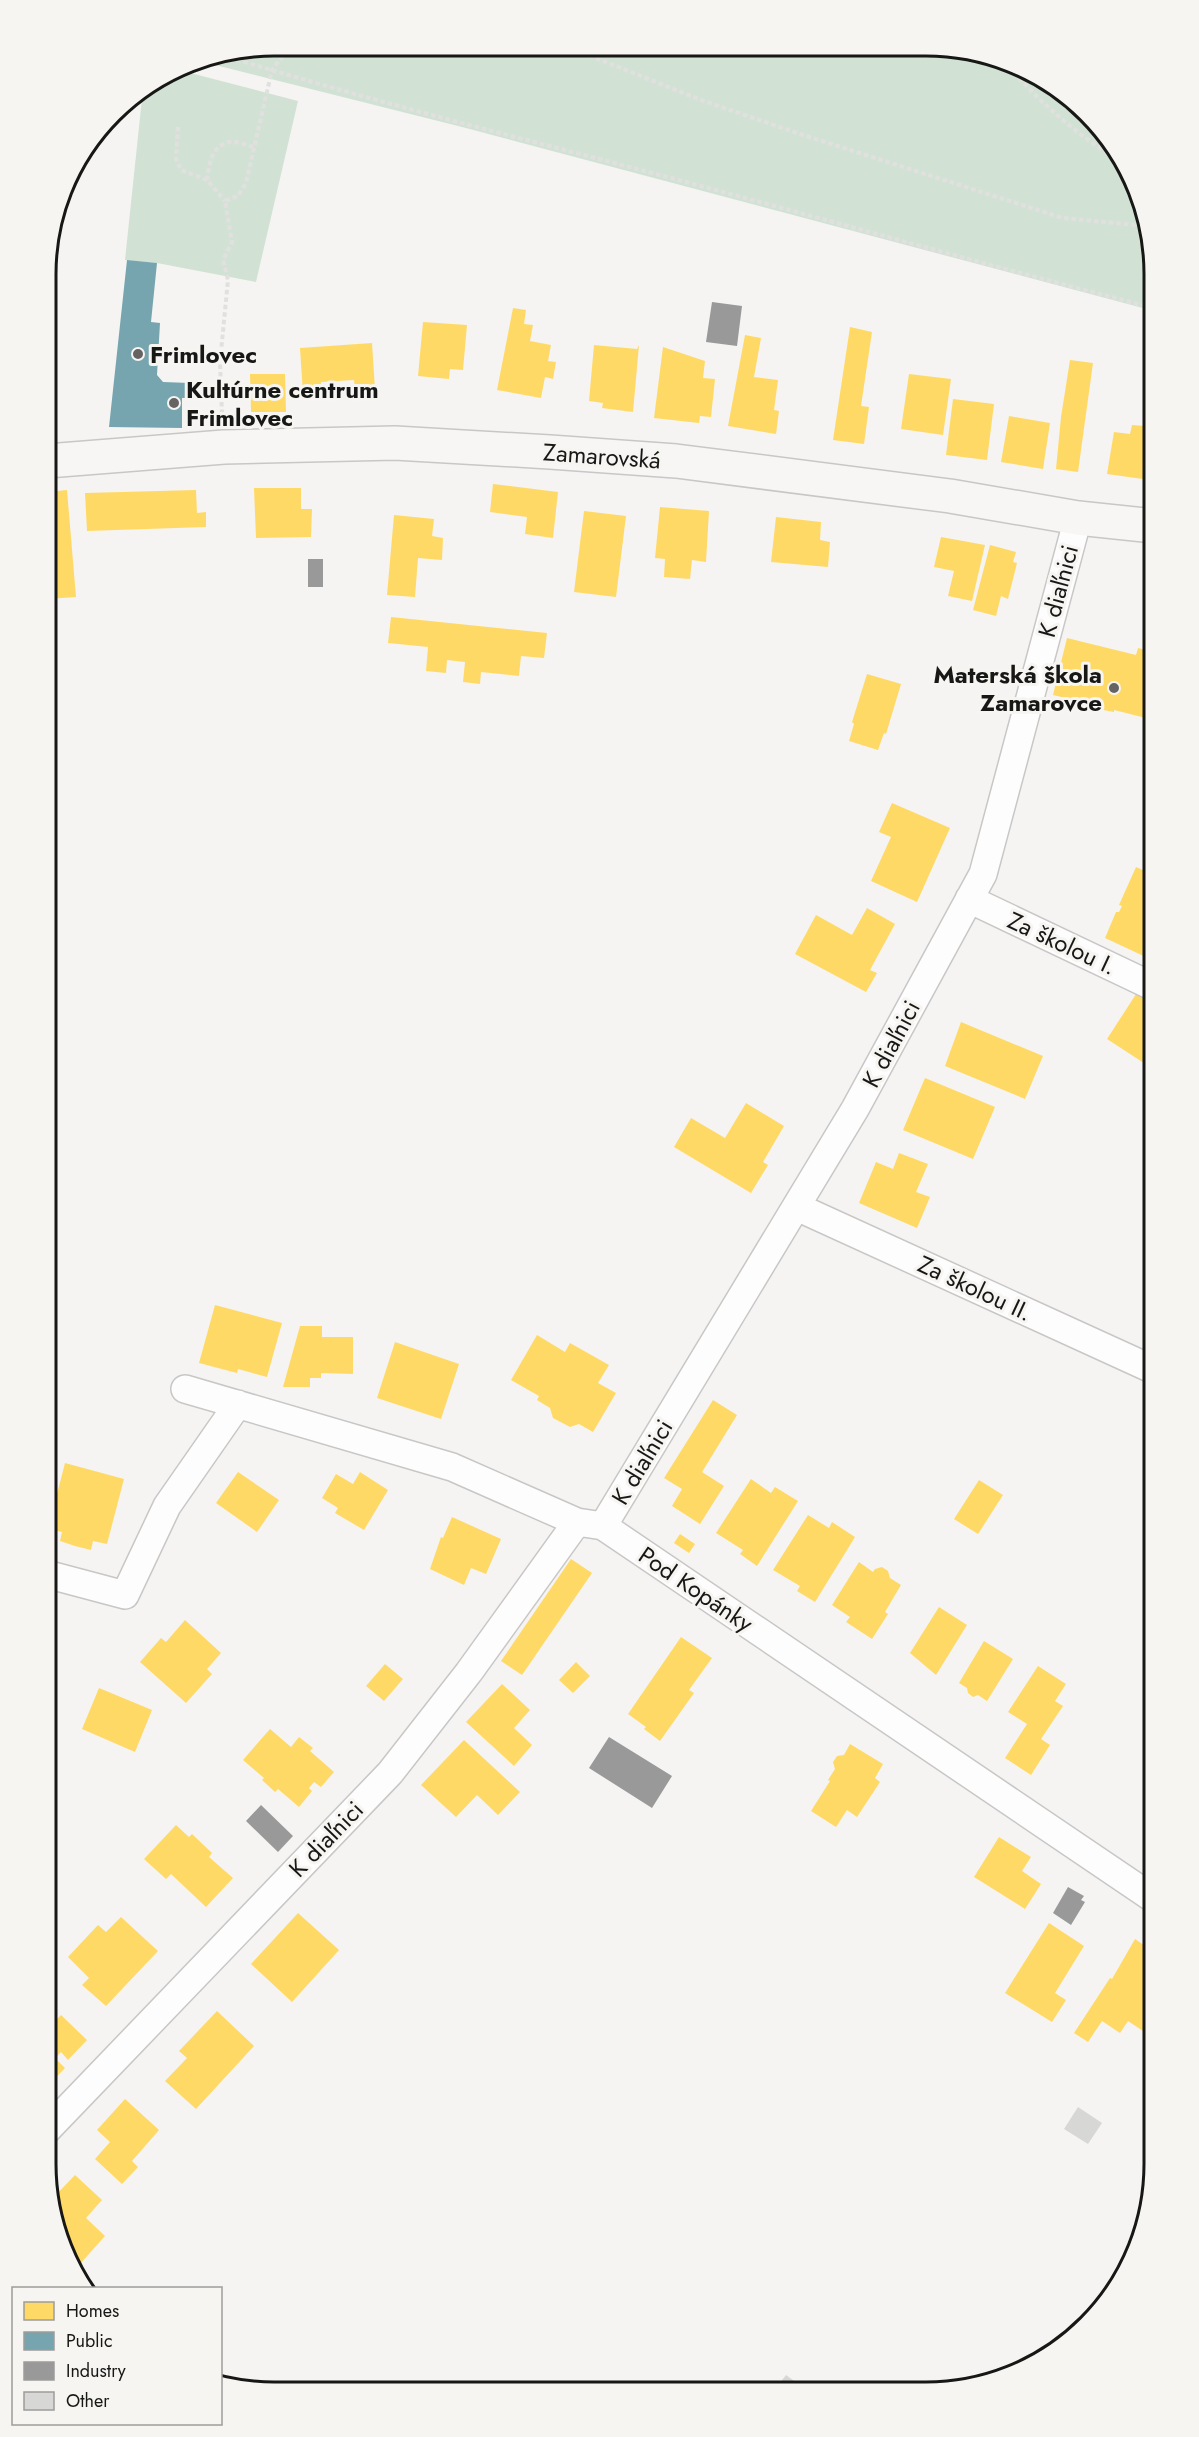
<svg xmlns="http://www.w3.org/2000/svg" width="1199" height="2437" font-family="Jost,sans-serif">
	<style>
		.green { fill: #d1e2d4 }
		.homes { fill: #ffd966 }
		.public { fill: #76a5af }
		.industry { fill: #999 }
		.building { fill: #d7d7d6 }
		.lines { fill: none; stroke-linecap: round; stroke-linejoin: round }
		.minor-casing { stroke: #c8c7c6; stroke-width: 30 }
		.secondary-casing { stroke: #c8c7c6; stroke-width: 36 }
		.path { stroke: #e1e0df; stroke-width: 4; stroke-dasharray: 4.5 3; stroke-linecap: butt }
		.minor { stroke: #fefdfd; stroke-width: 27 }
		.secondary { stroke: #f8f6f5; stroke-width: 33 }
		.poi-dot { fill: #656463; stroke: #f6f5f2; stroke-width: 2 }
		.labels { text-anchor: middle; dominant-baseline: central; stroke-width: 6; stroke-linejoin: round; paint-order: stroke }
		.poi-label { font-size: 24px; font-weight: bold; fill: #171716; stroke: #f6f5f2; text-anchor: start }
		.street-label { font-size: 24px; fill: #171716; stroke: #f6f5f2 }
		.rim { fill: none; stroke: #171716; stroke-width: 3 }
	</style>
	<rect width="100%" height="100%" fill="#f5f4f3"/>
	<path class="green" d="M 273,45 L 970,49 L 1026,68 L 1076,101 L 1115,146 L 1142,200 L 1154,273 L 1154,311 L 466,128 L 195,60 Z
		M 175,69 L 298,101 L 256,282 L 157,263 L 125,260 L 143,89 Z"/>
	<path class="homes" d="M 135,94 L 130,113 L 117,109 L 122,102 Z
		M 513,308 L 526,310 L 524,324 L 533,325 L 530,341 L 551,345 L 548,361 L 556,362 L 553,379 L 545,377 L 541,398 L 497,390 Z
		M 423,322 L 467,325 L 463,370 L 450,369 L 449,379 L 418,376 Z
		M 850,327 L 872,332 L 861,406 L 869,407 L 864,444 L 833,440 Z
		M 745,335 L 761,338 L 754,377 L 778,380 L 774,410 L 779,411 L 776,434 L 728,426 Z
		M 372,343 L 375,389 L 355,390 L 354,380 L 338,381 L 321,382 L 322,393 L 303,394 L 300,348 Z
		M 594,345 L 637,349 L 639,345 L 633,412 L 602,408 L 603,403 L 589,401 Z
		M 663,347 L 705,361 L 703,378 L 715,379 L 711,417 L 700,416 L 699,423 L 654,418 Z
		M 1070,360 L 1093,363 L 1078,472 L 1056,469 L 1061,417 Z
		M 250,374 L 285,374 L 286,412 L 251,412 Z
		M 909,374 L 951,379 L 943,435 L 901,429 Z
		M 953,399 L 994,404 L 987,460 L 946,455 Z
		M 1009,416 L 1050,423 L 1043,469 L 1001,462 Z
		M 1132,425 L 1146,426 L 1145,436 L 1154,437 L 1150,480 L 1107,474 L 1114,432 L 1130,434 Z
		M 493,484 L 558,492 L 553,538 L 525,534 L 527,517 L 490,512 Z
		M 254,488 L 301,488 L 301,509 L 312,509 L 311,537 L 256,538 Z
		M 67,490 L 76,597 L 47,599 L 47,492 Z
		M 196,490 L 197,513 L 206,512 L 206,527 L 87,531 L 85,493 Z
		M 660,507 L 709,511 L 706,562 L 692,560 L 690,579 L 664,577 L 665,559 L 655,558 Z
		M 584,511 L 626,516 L 616,597 L 574,592 Z
		M 394,515 L 434,519 L 432,536 L 443,538 L 442,560 L 418,558 L 415,597 L 387,595 Z
		M 776,517 L 821,522 L 820,540 L 830,542 L 828,567 L 771,562 Z
		M 941,537 L 985,545 L 972,601 L 948,596 L 954,571 L 934,567 Z
		M 990,545 L 1016,552 L 1013,562 L 1017,563 L 1008,599 L 1001,596 L 996,616 L 973,610 Z
		M 391,617 L 547,633 L 544,658 L 521,656 L 519,676 L 481,672 L 480,684 L 463,682 L 465,662 L 447,660 L 446,673 L 426,671 L 428,647 L 388,643 Z
		M 1067,638 L 1136,655 L 1138,648 L 1154,652 L 1154,720 L 1114,710 L 1114,712 L 1098,709 L 1099,706 L 1053,695 Z
		M 867,674 L 901,684 L 886,734 L 884,733 L 878,750 L 849,741 L 854,724 L 852,722 Z
		M 892,803 L 950,828 L 917,902 L 871,881 L 891,837 L 879,832 Z
		M 1136,867 L 1154,875 L 1154,950 L 1150,959 L 1105,938 L 1116,912 L 1119,912 L 1122,906 L 1119,905 Z
		M 867,908 L 895,924 L 870,970 L 877,973 L 866,992 L 795,954 L 816,915 L 852,935 Z
		M 1140,988 L 1154,996 L 1154,1061 L 1150,1067 L 1107,1039 Z
		M 961,1022 L 1043,1056 L 1025,1099 L 945,1066 Z
		M 925,1078 L 995,1107 L 973,1159 L 903,1130 Z
		M 746,1103 L 784,1126 L 763,1162 L 768,1165 L 751,1193 L 674,1147 L 691,1118 L 725,1138 Z
		M 899,1153 L 928,1164 L 916,1192 L 930,1197 L 917,1228 L 859,1203 L 876,1162 L 893,1169 Z
		M 215,1305 L 282,1323 L 267,1377 L 238,1369 L 237,1373 L 199,1363 Z
		M 300,1326 L 322,1326 L 322,1337 L 353,1337 L 353,1374 L 321,1373 L 321,1378 L 310,1378 L 310,1387 L 283,1387 Z
		M 537,1335 L 565,1352 L 570,1343 L 609,1365 L 598,1383 L 616,1393 L 593,1432 L 579,1424 L 570,1427 L 553,1418 L 550,1408 L 537,1400 L 539,1396 L 511,1380 Z
		M 395,1342 L 459,1364 L 441,1419 L 377,1398 Z
		M 713,1400 L 737,1415 L 702,1472 L 724,1486 L 700,1524 L 672,1506 L 682,1489 L 664,1478 Z
		M 65,1463 L 124,1479 L 107,1544 L 93,1541 L 91,1550 L 75,1546 L 60,1541 L 62,1532 L 48,1529 Z
		M 238,1472 L 279,1500 L 257,1532 L 216,1503 Z
		M 360,1472 L 388,1490 L 364,1530 L 335,1513 L 338,1508 L 322,1498 L 336,1474 L 353,1484 Z
		M 751,1479 L 771,1493 L 775,1487 L 798,1501 L 757,1566 L 740,1554 L 743,1550 L 716,1533 Z
		M 979,1480 L 1003,1495 L 978,1534 L 954,1519 Z
		M 808,1515 L 829,1528 L 832,1522 L 855,1537 L 815,1602 L 797,1591 L 800,1586 L 773,1570 Z
		M 452,1517 L 501,1539 L 486,1574 L 471,1568 L 464,1585 L 430,1569 L 441,1537 L 443,1538 Z
		M 680,1534 L 695,1544 L 689,1553 L 674,1543 Z
		M 571,1559 L 592,1573 L 522,1675 L 501,1661 Z
		M 859,1562 L 873,1572 L 875,1569 L 882,1567 L 888,1571 L 890,1578 L 901,1585 L 885,1612 L 888,1614 L 872,1639 L 846,1622 L 850,1617 L 832,1605 Z
		M 939,1607 L 967,1625 L 936,1675 L 910,1653 Z
		M 185,1620 L 221,1653 L 207,1669 L 212,1674 L 186,1703 L 140,1662 L 161,1638 L 166,1642 Z
		M 681,1637 L 712,1658 L 689,1690 L 694,1693 L 660,1741 L 644,1729 L 646,1727 L 628,1714 Z
		M 984,1641 L 1013,1659 L 987,1701 L 978,1695 L 973,1697 L 968,1693 L 967,1688 L 959,1683 Z
		M 576,1662 L 590,1676 L 573,1693 L 559,1680 Z
		M 385,1664 L 403,1679 L 384,1701 L 366,1686 Z
		M 1038,1666 L 1066,1684 L 1055,1701 L 1063,1706 L 1041,1739 L 1050,1745 L 1031,1775 L 1005,1758 L 1027,1724 L 1008,1712 Z
		M 502,1684 L 530,1710 L 514,1728 L 532,1745 L 514,1766 L 466,1722 Z
		M 99,1688 L 152,1710 L 135,1752 L 82,1729 Z
		M 270,1729 L 291,1747 L 299,1737 L 313,1748 L 310,1751 L 334,1772 L 321,1787 L 314,1782 L 309,1788 L 312,1791 L 299,1807 L 278,1789 L 275,1792 L 262,1780 L 264,1778 L 243,1760 Z
		M 464,1740 L 520,1792 L 498,1815 L 477,1795 L 456,1817 L 421,1785 Z
		M 850,1744 L 883,1764 L 875,1778 L 880,1782 L 857,1817 L 847,1810 L 836,1827 L 811,1811 L 830,1781 L 828,1780 L 835,1769 L 833,1762 L 837,1756 L 844,1755 Z
		M 176,1825 L 189,1837 L 192,1834 L 212,1853 L 209,1857 L 233,1878 L 206,1907 L 171,1874 L 166,1879 L 144,1859 Z
		M 999,1837 L 1031,1857 L 1022,1871 L 1041,1884 L 1025,1909 L 974,1877 Z
		M 298,1913 L 339,1950 L 292,2002 L 251,1964 Z
		M 121,1917 L 158,1951 L 106,2006 L 82,1985 L 89,1978 L 68,1957 L 98,1925 L 106,1932 Z
		M 1049,1923 L 1084,1946 L 1055,1993 L 1066,2000 L 1052,2022 L 1005,1993 Z
		M 1135,1939 L 1154,1952 L 1154,2028 L 1149,2035 L 1128,2021 L 1120,2033 L 1102,2021 L 1088,2042 L 1074,2033 L 1110,1978 L 1112,1979 Z
		M 217,2011 L 254,2046 L 196,2109 L 165,2081 L 187,2058 L 179,2051 Z
		M 61,2015 L 87,2040 L 68,2060 L 61,2052 L 55,2058 L 65,2068 L 45,2089 L 45,2031 Z
		M 125,2099 L 159,2130 L 132,2161 L 138,2167 L 122,2184 L 95,2159 L 110,2142 L 97,2130 Z
		M 75,2175 L 102,2200 L 86,2218 L 105,2236 L 80,2264 L 62,2248 L 57,2237 L 51,2200 Z"/>
	<path class="public" d="M 127,260 L 157,263 L 151,322 L 160,323 L 157,375 L 163,382 L 190,383 L 191,398 L 182,398 L 182,428 L 109,427 Z"/>
	<path class="industry" d="M 712,302 L 742,306 L 737,346 L 706,342 Z
		M 308,559 L 323,559 L 323,587 L 308,587 Z
		M 609,1737 L 672,1776 L 652,1808 L 589,1768 Z
		M 261,1805 L 293,1836 L 278,1852 L 246,1821 Z
		M 1068,1887 L 1084,1896 L 1081,1900 L 1085,1902 L 1071,1925 L 1053,1913 Z"/>
	<path class="building" d="M 1078,2107 L 1102,2123 L 1088,2144 L 1064,2129 Z
		M 786,2375 L 809,2392 L 773,2392 Z"/>
	<g class="lines">
		<g class="minor-casing">
			<path id="minor" d="M 969,899 L 1154,987
				M 797,1207 L 1154,1370
				M 185,1389 L 452,1467 L 577,1522 L 603,1526 L 1154,1899
				M 603,1526 L 855,1109 L 983,874 L 1078,518
				M 46,1574 L 125,1595 L 167,1506 L 238,1404
				M 45,2132 L 390,1773 L 469,1672 L 577,1522"/>
		</g>
		<g class="secondary-casing">
			<path id="secondary" d="M 47,461 L 224,447 L 395,443 L 550,452 L 676,461 L 950,496 L 1078,518 L 1154,526"/>
		</g>
		<path class="path" d="M 568,47 L 701,100 L 800,134 L 1063,218 L 1146,226
			M 222,55 C 370,101 521,138 671,178 C 832,221 993,267 1154,308
			M 1004,61 C 1038,101 1077,136 1123,162
			M 178,127 L 176,159 L 181,170 L 207,180 L 225,201
			M 207,180 C 209,166 211,145 230,142 C 236,141 247,145 253,147
			M 222,414 L 220,362 L 228,280 L 223,260 L 232,242 L 225,201 L 238,196 L 246,183 L 272,70 L 286,52 L 298,45"/>
		<use href="#minor" class="minor"/>
		<use href="#secondary" class="secondary"/>
	</g>
	<g class="poi-dot">
		<circle cx="138" cy="354" r="6"/>
		<circle cx="174" cy="403" r="6"/>
		<circle cx="1114" cy="688" r="6"/>
	</g>
	<g class="labels">
		<g class="poi-label">
			<text x="150" y="354">Frimlovec</text>
			<text x="186" y="389">Kultúrne centrum<tspan x="186" dy="28">Frimlovec</tspan></text>
			<text x="1102" y="674" text-anchor="end">Materská škola<tspan x="1102" dy="28">Zamarovce</tspan></text>
		</g>
		<g class="street-label">
			<text transform="translate(602 456) rotate(4)">Zamarovská</text>
			<text transform="translate(1058 591) rotate(-75)">K diaľnici</text>
			<text transform="translate(1062 943) rotate(25)">Za školou I.</text>
			<text transform="translate(891 1044) rotate(-62)">K diaľnici</text>
			<text transform="translate(975 1288) rotate(25)">Za školou II.</text>
			<text transform="translate(642 1462) rotate(-59)">K diaľnici</text>
			<text transform="translate(696 1589) rotate(34)">Pod Kopánky</text>
			<text transform="translate(326 1839) rotate(-46)">K diaľnici</text>
		</g>
	</g>
	<path d="M0 0H1199V2437H0ZM274 56H926A218 218 0 0 1 1144 274V2164A218 218 0 0 1 926 2382H274A218 218 0 0 1 56 2164V274A218 218 0 0 1 274 56Z" fill="#f6f5f2" fill-rule="evenodd"/>
	<path class="rim" d="M274 56H926A218 218 0 0 1 1144 274V2164A218 218 0 0 1 926 2382H274A218 218 0 0 1 56 2164V274A218 218 0 0 1 274 56Z"/>
	<rect x="12" y="2287" width="210" height="138" fill="#f6f5f2" stroke="#9d9c9a" stroke-width="1.5"/>
	<rect x="24" y="2302" width="30" height="18" fill="#ffd966" stroke="#9d9c9a" stroke-width="1.5"/>
	<text x="66" y="2317" font-size="18" fill="#171716">Homes</text>
	<rect x="24" y="2332" width="30" height="18" fill="#76a5af" stroke="#9d9c9a" stroke-width="1.5"/>
	<text x="66" y="2347" font-size="18" fill="#171716">Public</text>
	<rect x="24" y="2362" width="30" height="18" fill="#999999" stroke="#9d9c9a" stroke-width="1.5"/>
	<text x="66" y="2377" font-size="18" fill="#171716">Industry</text>
	<rect x="24" y="2392" width="30" height="18" fill="#d7d7d6" stroke="#9d9c9a" stroke-width="1.5"/>
	<text x="66" y="2407" font-size="18" fill="#171716">Other</text>
</svg>
